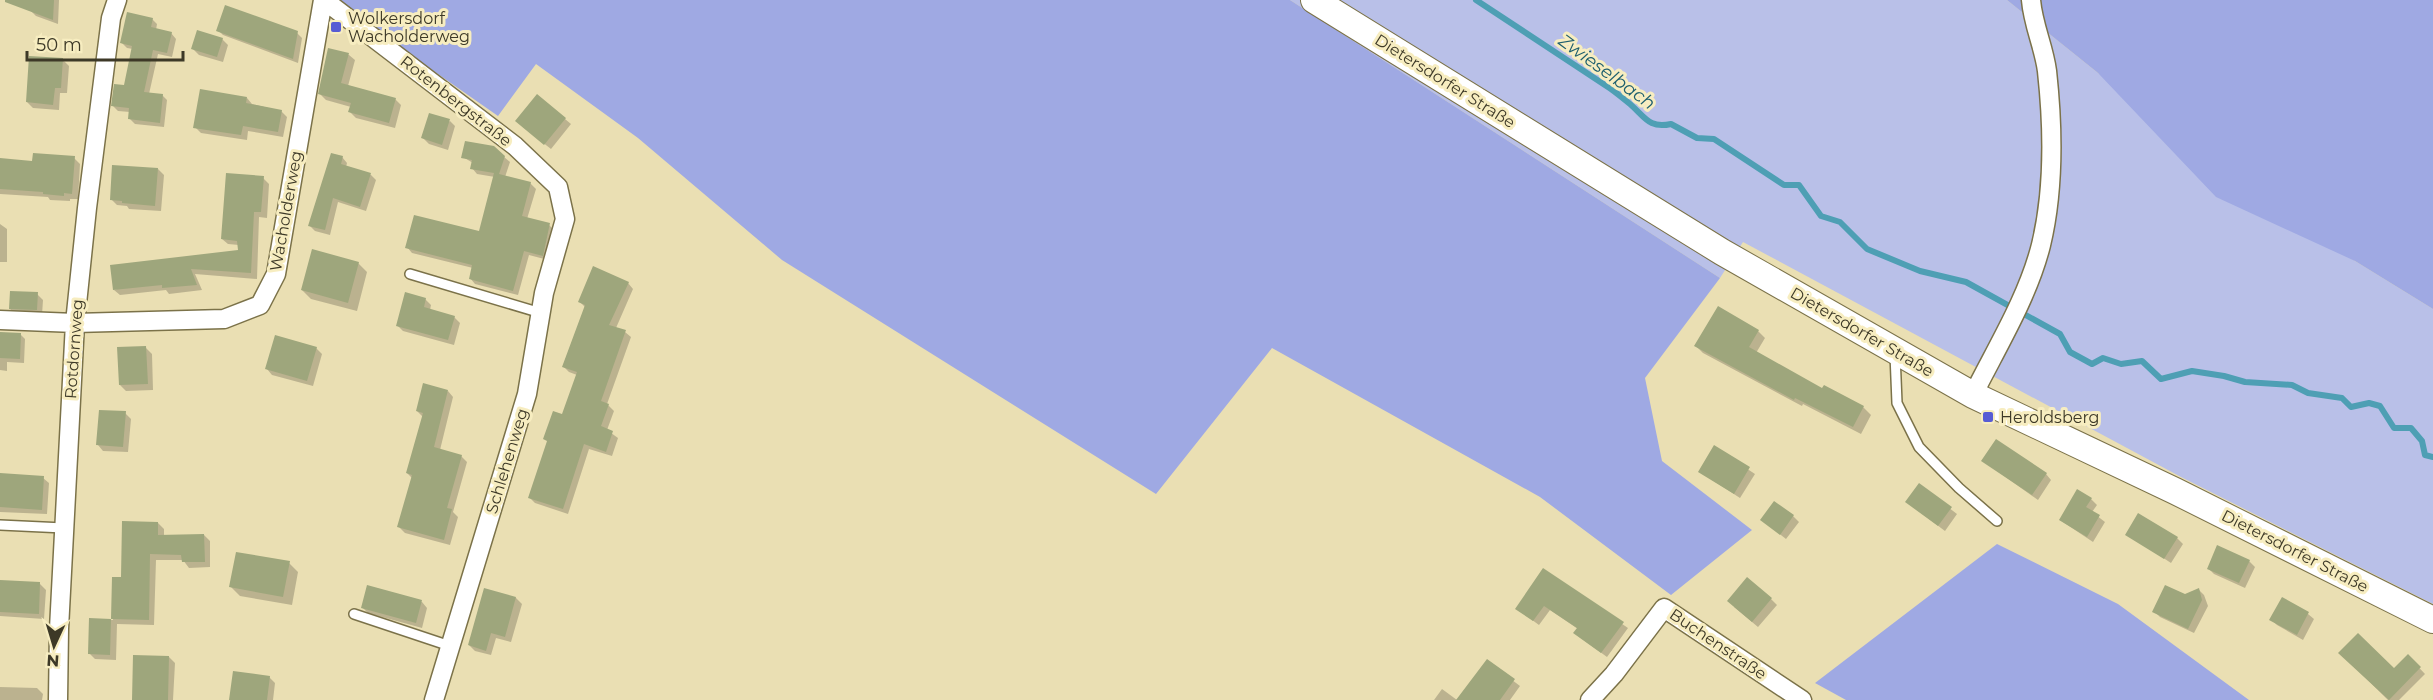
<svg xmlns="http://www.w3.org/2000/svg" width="2433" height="700" font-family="Montserrat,sans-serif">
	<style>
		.green { fill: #b9c0e8 }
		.forest { fill: #9fa9e3 }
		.shadow { fill: #0003 }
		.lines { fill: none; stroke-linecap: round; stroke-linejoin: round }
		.stream { stroke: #4e9fb4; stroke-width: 6 }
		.building { fill: #9ea67c }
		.lane-casing { stroke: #7b7249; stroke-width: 12 }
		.street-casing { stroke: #7b7249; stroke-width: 21 }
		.secondary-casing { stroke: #7b7249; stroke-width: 28 }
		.lane { stroke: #fff; stroke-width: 9 }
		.street { stroke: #fff; stroke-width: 18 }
		.secondary { stroke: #fff; stroke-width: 26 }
		.poi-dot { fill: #575cd4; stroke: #f7edc0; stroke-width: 2 }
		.labels { text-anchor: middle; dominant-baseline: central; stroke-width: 6; stroke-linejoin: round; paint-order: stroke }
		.poi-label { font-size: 16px; fill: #3d3927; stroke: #f7edc0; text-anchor: start }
		.street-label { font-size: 16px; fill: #3d3927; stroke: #f7edc0 }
		.water-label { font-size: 18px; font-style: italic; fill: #1d5e6e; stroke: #f7edc0 }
	</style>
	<rect width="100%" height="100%" fill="#eadfb3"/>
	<path class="green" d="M 1290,0 L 2007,0 L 2098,73 L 2355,261 L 2433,309 L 2433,604 L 2181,477 L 1743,242 L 1720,278 Z"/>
	<path class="forest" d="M 332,0 L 1290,0 L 1720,278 L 1645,378 L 1662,461 L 1752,530 L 1671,595 L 1540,497 L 1272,348 L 1156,494 L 782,260 L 638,138 L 536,64 L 498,116 Z
		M 2007,0 L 2433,0 L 2433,309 L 2355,261 L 2216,197 L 2098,73 Z
		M 1997,544 L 2118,604 L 2249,700 L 1846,700 L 1815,683 Z"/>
	<path class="shadow" d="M 30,0 L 59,0 L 58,24 L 36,16 L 30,10 Z
		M 152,19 L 157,24 L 156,30 L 171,33 L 176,39 L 172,57 L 158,54 L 149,94 L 162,95 L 167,100 L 164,127 L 135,124 L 130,119 L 130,112 L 118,111 L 113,106 L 125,87 L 133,49 L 127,48 L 122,43 Z
		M 218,30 L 297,33 L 302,38 L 298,63 L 223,35 Z
		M 222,39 L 228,45 L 223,62 L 199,55 L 193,49 Z
		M 329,49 L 349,55 L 355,60 L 348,86 L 395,99 L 401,105 L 395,128 L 356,118 L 350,112 L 351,107 L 326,100 L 320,94 Z
		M 63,60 L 69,66 L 67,93 L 60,93 L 59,110 L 33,108 L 27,102 Z
		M 247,98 L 252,104 L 281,111 L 287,117 L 283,137 L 248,131 L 247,140 L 201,133 L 195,127 Z
		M 565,119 L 571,124 L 551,149 L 523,127 Z
		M 450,121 L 455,126 L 448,150 L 429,144 L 423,138 Z
		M 342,157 L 347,163 L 346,167 L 371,175 L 376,180 L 366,211 L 338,202 L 330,235 L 315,231 L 310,226 Z
		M 463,157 L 504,157 L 510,162 L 505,177 L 530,183 L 536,189 L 527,219 L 549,225 L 554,230 L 548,260 L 529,255 L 518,295 L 475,284 L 470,278 L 473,268 L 412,253 L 407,247 L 480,233 L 495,177 L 477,174 L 472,168 L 473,163 Z
		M 74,158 L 80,164 L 78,199 L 70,199 L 70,201 L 50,200 L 48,197 L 0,194 L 0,159 L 34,162 Z
		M 158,169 L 164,175 L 161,211 L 129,209 L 127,206 L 117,205 L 111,199 Z
		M 263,178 L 269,184 L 267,218 L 259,217 L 257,279 L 195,274 L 202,290 L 169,294 L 166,290 L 120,295 L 114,290 L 239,251 L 239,245 L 228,244 L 222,239 Z
		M 0,224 L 7,229 L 7,262 L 0,262 Z
		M 358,263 L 367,272 L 357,311 L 311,299 L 302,290 Z
		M 628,283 L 633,289 L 616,328 L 625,332 L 631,337 L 607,404 L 614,411 L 607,430 L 618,438 L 612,456 L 589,449 L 568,514 L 535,503 L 530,498 L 563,416 L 577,375 L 569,372 L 563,366 L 585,307 L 580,302 Z
		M 37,294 L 43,300 L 42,315 L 16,314 L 10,309 Z
		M 425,299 L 431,305 L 430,310 L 454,317 L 460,323 L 454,345 L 403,331 L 397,325 Z
		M 1758,331 L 1765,338 L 1756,353 L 1822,390 L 1824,387 L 1863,407 L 1871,415 L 1861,434 L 1803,404 L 1802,406 L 1703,353 L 1696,346 Z
		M 0,334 L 21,335 L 25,339 L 24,363 L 7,362 L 7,371 L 0,370 Z
		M 146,348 L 152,354 L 153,390 L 126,391 L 120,385 Z
		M 316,348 L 322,354 L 313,386 L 272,375 L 267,369 Z
		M 448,391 L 453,397 L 440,450 L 461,456 L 467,462 L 453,512 L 458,517 L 450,545 L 405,533 L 399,527 L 412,478 L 407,473 L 423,417 L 417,411 Z
		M 125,413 L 131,419 L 128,452 L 103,451 L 98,445 Z
		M 1714,447 L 1755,474 L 1740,498 L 1700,472 Z
		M 1983,461 L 2046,474 L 2051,480 L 2038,500 Z
		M 0,476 L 43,478 L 49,483 L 47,514 L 0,512 Z
		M 1919,485 L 1957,514 L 1945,531 L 1913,507 Z
		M 2091,499 L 2097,505 L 2092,512 L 2105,522 L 2093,542 L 2060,520 Z
		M 1793,516 L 1799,522 L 1786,539 L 1762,520 Z
		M 158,523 L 164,529 L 164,536 L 204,535 L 210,541 L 210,567 L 189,568 L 183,560 L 156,560 L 154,625 L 117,624 L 116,660 L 95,659 L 90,654 L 90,620 L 113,620 L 114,578 L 122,578 Z
		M 2127,534 L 2177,538 L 2183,544 L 2171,563 Z
		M 2249,561 L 2255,567 L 2245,588 L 2214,574 L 2208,568 Z
		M 289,563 L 298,572 L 292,605 L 240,596 L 231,587 Z
		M 1543,570 L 1628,628 L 1607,657 L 1581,638 L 1578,629 L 1550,610 L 1539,625 L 1517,609 Z
		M 0,582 L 40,584 L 46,590 L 44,619 L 0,616 Z
		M 368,587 L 422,602 L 427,608 L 422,628 L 368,613 L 362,607 Z
		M 485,589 L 516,598 L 522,604 L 511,642 L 496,638 L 491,655 L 475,651 L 469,645 Z
		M 2199,590 L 2204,595 L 2208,606 L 2194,633 L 2160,617 L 2154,611 Z
		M 1771,599 L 1777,605 L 1758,627 L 1734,607 Z
		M 2308,614 L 2314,619 L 2303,640 L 2277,625 L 2271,619 Z
		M 2340,653 L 2394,670 L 2408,656 L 2425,674 L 2399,700 L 2388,700 Z
		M 169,657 L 175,663 L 173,700 L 133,700 Z
		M 1487,661 L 1520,686 L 1510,700 L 1458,700 Z
		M 269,677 L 275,683 L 273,700 L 231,700 Z
		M 0,687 L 37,688 L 43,694 L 42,700 L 0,700 Z
		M 1442,689 L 1457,700 L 1434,700 Z"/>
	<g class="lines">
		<path class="stream" d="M 1476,0 L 1611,89 C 1618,94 1624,99 1630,104 C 1645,117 1649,129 1671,124 L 1697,138 L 1714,139 L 1784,185 L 1799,185 L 1821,216 L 1840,222 L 1867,249 L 1920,271 L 1966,282 L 2060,334 L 2070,352 L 2092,364 L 2103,358 L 2121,364 L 2142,361 L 2161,379 L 2192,371 L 2224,376 L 2245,382 L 2292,385 L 2308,393 L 2342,398 L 2351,407 L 2369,403 L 2380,406 L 2394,428 L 2411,428 L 2422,441 L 2425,455 L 2433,457"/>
	</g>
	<path class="building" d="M 5,0 L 54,0 L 53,20 L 5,2 Z
		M 225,5 L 298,31 L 293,59 L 216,31 Z
		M 127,12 L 153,18 L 151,27 L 172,32 L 167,53 L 153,50 L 144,92 L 163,94 L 160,123 L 128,119 L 129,108 L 111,106 L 114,84 L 124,85 L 132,46 L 120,43 Z
		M 197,30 L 223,38 L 217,57 L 191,49 Z
		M 328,48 L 349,53 L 341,83 L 396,98 L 389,123 L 348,112 L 351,103 L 318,94 Z
		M 29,56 L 63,58 L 61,88 L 55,88 L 53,105 L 26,102 Z
		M 200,89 L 247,97 L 246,103 L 282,110 L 278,132 L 243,126 L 241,135 L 193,128 Z
		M 537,94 L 566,118 L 544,145 L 515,121 Z
		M 429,113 L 450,119 L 442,145 L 421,138 Z
		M 465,141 L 494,146 L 505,156 L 499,174 L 531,182 L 522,216 L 550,223 L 543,256 L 524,251 L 513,291 L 469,279 L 472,265 L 405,248 L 414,215 L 479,231 L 494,173 L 470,169 L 472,160 L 461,158 Z
		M 33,153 L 75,156 L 72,194 L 64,193 L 64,196 L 43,194 L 43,192 L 0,189 L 0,158 L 32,161 Z
		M 331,153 L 343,156 L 341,164 L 371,173 L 360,207 L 333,198 L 325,230 L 308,226 Z
		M 112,165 L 158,168 L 155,206 L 122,203 L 122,201 L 110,200 Z
		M 226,173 L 264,176 L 261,212 L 254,212 L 251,273 L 191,269 L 197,285 L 162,288 L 162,285 L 113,290 L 110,265 L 238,250 L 237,241 L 221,239 Z
		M 312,249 L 359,262 L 348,303 L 301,290 Z
		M 593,266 L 629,282 L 609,325 L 626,330 L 601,401 L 609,404 L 601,426 L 613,431 L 606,452 L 584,444 L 563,509 L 528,498 L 547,441 L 543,439 L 553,411 L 562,414 L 577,372 L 562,367 L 585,305 L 578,302 Z
		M 10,291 L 38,292 L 37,310 L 9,309 Z
		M 405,292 L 426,298 L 424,307 L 455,316 L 448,340 L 396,326 Z
		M 1718,306 L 1759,330 L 1749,347 L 1822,388 L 1824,385 L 1864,406 L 1853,427 L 1795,398 L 1794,400 L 1694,346 Z
		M 0,332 L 21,333 L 20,359 L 0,358 Z
		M 275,335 L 317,347 L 307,381 L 265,369 Z
		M 146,346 L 148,384 L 119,385 L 117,347 Z
		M 423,383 L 448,390 L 434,447 L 462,455 L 447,508 L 452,509 L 444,540 L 397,527 L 412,475 L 406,473 L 423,413 L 416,411 Z
		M 99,410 L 126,411 L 123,447 L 96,445 Z
		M 1996,439 L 2047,473 L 2032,495 L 1981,461 Z
		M 1714,445 L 1750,467 L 1734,494 L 1698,472 Z
		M 0,473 L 44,476 L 42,510 L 0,507 Z
		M 1919,483 L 1952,507 L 1938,526 L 1905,502 Z
		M 2077,489 L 2092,498 L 2086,507 L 2100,515 L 2087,537 L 2059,520 Z
		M 1774,501 L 1794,515 L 1780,535 L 1760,520 Z
		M 2138,513 L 2178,537 L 2164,559 L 2125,535 Z
		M 122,521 L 158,522 L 158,535 L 204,534 L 205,562 L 182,562 L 181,555 L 150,554 L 149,620 L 111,619 L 112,577 L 121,577 Z
		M 2217,545 L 2250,560 L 2239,583 L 2207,569 Z
		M 236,552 L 290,561 L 283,597 L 229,587 Z
		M 1543,568 L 1624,622 L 1601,653 L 1573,633 L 1577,628 L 1544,606 L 1533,621 L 1515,609 Z
		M 1747,577 L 1772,598 L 1752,622 L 1727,601 Z
		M 0,580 L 40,582 L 39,614 L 0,612 Z
		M 367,585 L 422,600 L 416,623 L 361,608 Z
		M 2165,585 L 2185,594 L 2199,588 L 2202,600 L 2188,629 L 2152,612 Z
		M 484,588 L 516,597 L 505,637 L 491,633 L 486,651 L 468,645 Z
		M 2282,597 L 2309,612 L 2297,635 L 2269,620 Z
		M 89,618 L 111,619 L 110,655 L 88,654 Z
		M 2358,633 L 2394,668 L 2408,654 L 2421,667 L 2389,700 L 2338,653 Z
		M 133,655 L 169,656 L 168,700 L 132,700 Z
		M 1487,659 L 1515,679 L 1500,700 L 1456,700 Z
		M 233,671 L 270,676 L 267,700 L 229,700 Z"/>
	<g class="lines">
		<g class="lane-casing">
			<path id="lane" d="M 410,274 L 541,313
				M 1895,354 L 1897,403 L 1919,447 L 1959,488 L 1997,521
				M 0,525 L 64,528
				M 354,614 L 450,646"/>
		</g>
		<g class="street-casing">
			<path id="street" d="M 324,0 L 515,146 L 558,187 L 565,219 L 544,293 L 527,394 L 434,700
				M 0,320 L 75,323 L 224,319 L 260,305 L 276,274 L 323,0
				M 1973,395 C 1997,347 2028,297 2041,245 C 2054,191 2053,126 2047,71 C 2044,47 2033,25 2031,0
				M 58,700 L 59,629 L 75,323 L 87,208 L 111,18 L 117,0
				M 1590,700 L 1614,674 L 1664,608 L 1802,700"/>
		</g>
		<g class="secondary-casing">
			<path id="secondary" d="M 1314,0 L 1722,252 L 1973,395 L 2175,491 L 2433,620"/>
		</g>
		<use href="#lane" class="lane"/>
		<use href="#street" class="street"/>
		<use href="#secondary" class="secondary"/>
	</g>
	<g class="poi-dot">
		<rect x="330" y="21" width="12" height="12" rx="3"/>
		<rect x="1982" y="411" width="12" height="12" rx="3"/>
	</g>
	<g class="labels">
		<g class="poi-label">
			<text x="348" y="18">Wolkersdorf<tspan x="348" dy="18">Wacholderweg</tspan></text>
			<text x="2000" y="417">Heroldsberg</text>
		</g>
		<g class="street-label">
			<text transform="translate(1445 81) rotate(32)">Dietersdorfer Straße</text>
			<text transform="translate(456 101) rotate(38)">Rotenbergstraße</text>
			<text transform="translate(286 211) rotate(-80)">Wacholderweg</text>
			<text transform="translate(1862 332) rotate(30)">Dietersdorfer Straße</text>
			<text transform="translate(74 349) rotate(-86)">Rotdornweg</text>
			<text transform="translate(507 461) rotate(-73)">Schlehenweg</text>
			<text transform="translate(2295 551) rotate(27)">Dietersdorfer Straße</text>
			<text transform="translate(1718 644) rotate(34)">Buchenstraße</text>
		</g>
		<g class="water-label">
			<text transform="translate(1607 72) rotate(36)">Zwieselbach</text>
		</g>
	</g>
	<g transform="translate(54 646) rotate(184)" stroke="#f7edc0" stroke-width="4.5" paint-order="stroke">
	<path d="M0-4.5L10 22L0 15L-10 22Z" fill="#3d3927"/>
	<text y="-9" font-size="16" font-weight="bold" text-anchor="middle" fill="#3d3927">N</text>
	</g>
	<path d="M27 51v9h156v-9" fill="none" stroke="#3d3927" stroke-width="3"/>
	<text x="36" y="51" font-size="18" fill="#3d3927" stroke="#f7edc0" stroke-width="4.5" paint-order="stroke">50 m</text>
</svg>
